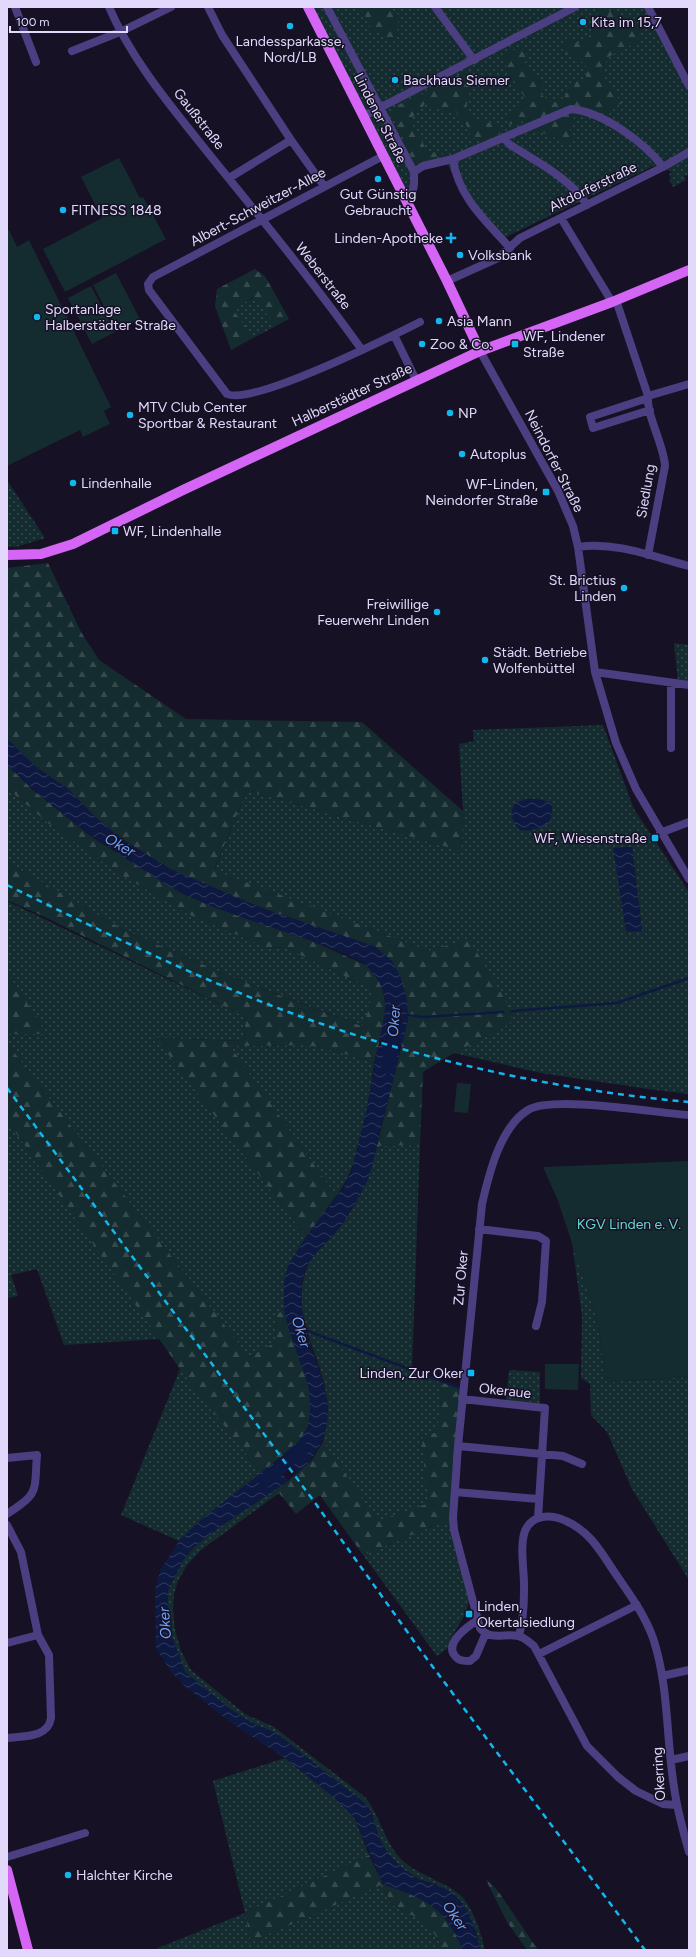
<svg xmlns="http://www.w3.org/2000/svg" width="696" height="1957" font-family="Figtree,sans-serif">
	<style>
		.grass { fill: url(#grass-dots); fill-rule: evenodd }
		.forest { fill: url(#forest-firs) }
		.garden { fill: #142c2f }
		.water { fill: url(#water-waves) }
		.lines { fill: none; stroke-linecap: round; stroke-linejoin: round }
		.stream { stroke: #0e1941; stroke-width: 2.5 }
		.river { stroke: #0e1941; stroke-width: 14 }
		.minor { stroke: #4b3f81; stroke-width: 8 }
		.major { stroke: #d566f5; stroke-width: 10 }
		.rail { stroke: #11b8ef; stroke-width: 2.5; stroke-dasharray: 6 5; stroke-linecap: butt }
		.poi-dot { fill: #11b8ef; stroke: #171125; stroke-width: 1.5 }
		.labels { text-anchor: middle; dominant-baseline: central; stroke-width: 3; stroke-linejoin: round; paint-order: stroke }
		.poi-label { font-size: 14px; fill: #e1d8fc; stroke: #171125; text-anchor: start }
		.street-label { font-size: 14px; fill: #e1d8fc; stroke: #171125 }
		.park-label { font-size: 14px; fill: #68d8cd; stroke: #171125 }
		.water-label { font-size: 15px; font-style: italic; fill: #6da2f5; stroke: #171125 }
	</style>
	<defs>
		<pattern id="grass-dots" width="8" height="8" patternUnits="userSpaceOnUse"><rect width="8" height="8" fill="#142c2f"/><path d="M2 2h.1M6 6h.1" fill="none" stroke="#364a4e" stroke-width="1.8" stroke-linecap="round"/></pattern>
		<pattern id="forest-firs" width="22" height="20" patternUnits="userSpaceOnUse"><rect width="22" height="20" fill="#142c2f"/><path d="M5 1l3.5 6h-7zM16 11l3.5 6h-7z" fill="#364a4e"/></pattern>
		<pattern id="water-waves" width="16" height="10" patternUnits="userSpaceOnUse"><rect width="16" height="10" fill="#0e1941"/><path d="M0 5q4-4 8 0t8 0" fill="none" stroke="#313a5d"/></pattern>
	</defs>
	<rect width="100%" height="100%" fill="#171125"/>
	<path class="grass" d="M 308,7 L 652,7 L 689,79 L 689,176 L 684,175 L 686,180 L 673,187 L 669,179 L 671,178 L 669,174 L 672,172 L 667,170 L 664,161 L 506,237 L 501,236 L 459,184 L 447,164 L 414,172 L 414,189 L 405,199 Z
		M 254,297 L 276,326 L 251,339 L 249,331 L 232,310 Z
		M 7,480 L 45,538 L 16,547 L 7,546 Z
		M 674,643 L 689,645 L 689,685 L 678,683 Z
		M 603,725 L 634,809 L 689,892 L 689,1094 L 655,1090 L 541,1073 L 454,1053 L 511,1023 L 469,940 L 429,951 L 214,871 L 247,790 L 461,851 L 463,811 L 459,744 L 474,741 L 473,730 ZM 632,847 L 642,931 L 613,848 Z
		M 7,788 L 48,823 L 120,874 L 190,915 L 266,947 L 286,948 L 373,990 L 365,1027 L 231,977 L 124,930 L 7,862 Z
		M 7,901 L 246,1017 L 244,1041 L 156,1038 L 306,1237 C 286,1267 284,1272 284,1308 L 275,1317 L 276,1342 L 249,1357 L 7,1043 L 7,1034 L 46,1034 L 7,973 Z
		M 308,1045 L 335,1051 L 374,1063 C 368,1103 362,1164 336,1196 L 229,1046 Z
		M 7,1120 L 160,1339 L 64,1345 L 37,1269 L 11,1275 L 18,1296 L 7,1298 Z
		M 420,1145 L 412,1370 L 443,1382 L 430,1503 L 378,1522 L 323,1442 C 326,1429 329,1415 327,1400 C 323,1360 295,1324 303,1282 C 308,1255 319,1252 335,1233 C 357,1207 369,1178 377,1146 Z
		M 572,1242 L 596,1315 L 607,1382 L 689,1377 L 689,1580 L 632,1489 L 607,1432 L 591,1415 L 590,1384 L 581,1378 L 582,1315 Z
		M 180,1369 L 261,1473 L 201,1520 L 179,1541 L 121,1515 Z
		M 509,1370 L 540,1372 L 540,1403 L 506,1400 Z
		M 288,1481 L 279,1493 L 201,1550 L 187,1565 L 178,1581 L 174,1594 L 173,1609 L 175,1630 L 181,1651 L 191,1670 L 245,1714 L 274,1727 L 365,1797 C 381,1817 383,1839 400,1858 C 408,1867 420,1872 431,1878 C 441,1883 451,1887 460,1895 C 472,1905 482,1935 485,1950 L 480,1950 L 477,1934 L 466,1909 L 436,1884 L 421,1880 L 403,1869 L 389,1855 L 379,1838 L 371,1811 L 362,1801 L 276,1733 L 252,1723 L 230,1709 L 185,1672 L 173,1639 L 168,1619 L 168,1590 L 183,1560 L 197,1544 L 224,1524 Z
		M 450,1519 L 469,1601 L 466,1613 L 451,1638 L 449,1647 L 437,1656 L 363,1555 Z
		M 285,1758 L 337,1800 L 355,1819 L 369,1855 L 245,1913 L 251,1941 L 383,1884 L 391,1904 L 427,1923 L 445,1950 L 153,1950 L 245,1913 L 213,1781 Z"/>
	<path class="forest" d="M 360,7 L 389,7 L 399,15 L 397,38 L 391,44 L 381,31 L 374,34 Z
		M 598,7 L 622,15 L 640,25 L 638,43 L 621,49 L 607,58 L 603,79 L 622,103 L 611,110 L 574,117 L 570,130 L 576,140 L 566,143 L 544,133 L 536,132 L 524,121 L 508,125 L 508,114 L 515,113 L 526,99 L 510,75 L 503,57 L 511,50 L 527,49 L 525,66 L 544,81 L 540,94 L 551,102 L 564,98 L 571,83 L 586,80 L 586,64 L 566,54 L 564,38 L 581,44 L 597,29 Z
		M 466,70 L 472,84 L 466,107 L 477,120 L 498,125 L 500,134 L 482,142 L 471,137 L 466,124 L 456,112 L 442,111 L 425,104 L 410,120 L 427,151 L 444,154 L 414,164 L 393,114 L 398,105 L 442,85 Z
		M 255,269 L 265,276 L 289,319 L 276,326 L 253,297 L 233,310 L 249,331 L 251,339 L 231,350 L 215,306 L 217,289 Z
		M 48,563 L 81,632 L 99,660 L 186,719 L 362,722 L 463,811 L 461,851 L 247,790 L 214,870 L 429,951 L 469,939 L 513,1013 L 511,1023 L 454,1053 L 423,1072 L 420,1145 L 377,1146 L 408,1020 L 376,947 L 262,908 L 170,869 L 122,839 L 95,817 L 68,789 L 36,767 L 7,739 L 7,568 Z
		M 7,765 L 33,790 L 93,838 L 181,893 L 216,908 L 307,939 L 366,965 L 380,982 L 386,1002 L 383,1026 L 374,1063 L 335,1051 L 308,1045 L 230,1046 L 336,1196 L 306,1237 L 156,1038 L 244,1041 L 246,1017 L 47,918 L 7,900 L 7,862 L 124,930 L 231,977 L 364,1027 L 373,990 L 286,948 L 266,947 L 190,915 L 120,874 L 48,823 L 7,788 Z
		M 7,973 L 47,1034 L 7,1034 Z
		M 7,1043 L 249,1357 L 276,1342 L 275,1317 L 284,1308 C 292,1345 330,1409 299,1442 C 288,1453 273,1462 261,1473 L 180,1369 L 7,1120 Z
		M 443,1382 L 460,1388 L 450,1519 L 363,1555 L 320,1495 L 296,1514 L 279,1493 L 288,1481 L 312,1460 L 323,1442 L 378,1521 L 429,1503 L 425,1478 L 422,1438 L 437,1432 Z
		M 369,1855 L 383,1884 C 427,1900 444,1905 463,1950 L 445,1950 L 427,1923 L 391,1904 L 383,1884 L 251,1942 L 245,1913 Z
		M 485,1878 L 498,1891 L 538,1950 L 527,1950 L 507,1922 Z"/>
	<path class="garden" d="M 119,158 L 140,198 L 143,197 L 166,239 L 65,292 L 43,249 L 102,218 L 81,177 Z
		M 9,230 L 17,247 L 29,240 L 111,407 L 104,411 L 110,424 L 83,437 L 80,430 L 7,466 L 7,231 Z
		M 116,273 L 140,319 L 117,331 L 93,285 Z
		M 91,286 L 115,332 L 92,344 L 68,298 Z
		M 457,1083 L 471,1084 L 468,1113 L 454,1112 Z
		M 689,1161 L 689,1377 L 607,1382 L 596,1315 L 558,1201 L 543,1167 Z
		M 545,1364 L 579,1364 L 578,1390 L 545,1389 Z"/>
	<path class="water" d="M 7,739 L 36,767 L 68,789 L 95,817 L 122,839 L 170,869 L 262,908 L 376,947 L 392,961 L 401,978 L 407,999 L 408,1020 L 402,1045 L 379,1039 C 387,1011 390,990 368,967 C 359,958 344,954 333,949 C 283,929 231,917 182,893 C 169,887 156,878 144,870 C 94,840 49,805 7,765 Z
		M 526,799 L 538,799 L 552,803 L 552,815 L 549,823 C 538,829 531,832 519,830 C 512,819 509,815 515,803 Z
		M 632,847 L 642,931 L 626,932 L 613,848 Z
		M 378,1045 L 400,1051 C 394,1078 387,1104 380,1131 C 376,1149 373,1169 365,1186 C 356,1202 347,1218 336,1232 C 320,1251 306,1256 302,1284 C 293,1356 367,1408 298,1473 L 283,1454 L 299,1441 L 308,1426 L 310,1409 L 309,1388 L 287,1324 L 284,1308 L 284,1284 L 287,1268 L 306,1237 L 345,1185 L 352,1169 L 367,1107 Z
		M 273,1463 L 288,1481 L 224,1524 L 197,1544 L 183,1560 L 168,1590 L 168,1619 L 173,1639 L 185,1672 L 230,1709 L 252,1723 L 276,1733 L 362,1801 C 365,1804 369,1808 371,1813 C 377,1827 379,1843 390,1855 C 397,1865 410,1875 421,1880 C 433,1885 447,1887 457,1897 C 470,1909 476,1933 480,1950 L 463,1950 C 443,1905 427,1900 383,1884 L 355,1819 L 337,1800 L 285,1758 L 230,1722 L 187,1688 L 172,1673 L 156,1649 L 155,1589 L 161,1569 L 179,1541 L 201,1520 Z"/>
	<g class="lines">
		<path class="stream" d="M 512,1011 L 617,1003 L 689,978
			M 406,1015 L 423,1017 L 503,1012
			M 305,1330 L 460,1388"/>
		<path class="river" d="M 388,1067 L 396,1024
			M 265,1481 L 302,1449"/>
		<path class="minor" d="M 15,7 L 36,62
			M 109,7 C 133,63 175,111 213,159 C 264,222 315,284 362,350
			M 208,7 L 222,35 L 291,140 L 324,186
			M 327,7 L 414,172 C 414,184 416,192 405,199
			M 435,7 L 474,60
			M 648,7 L 689,86
			M 72,51 L 120,32 L 171,7
			M 364,116 L 575,7
			M 504,138 L 509,144 C 535,161 570,178 587,205
			M 383,156 L 153,277 L 148,284 L 149,290 L 227,394 C 252,406 390,337 420,322
			M 453,159 C 458,197 486,221 510,248
			M 414,172 L 423,166 L 453,159 L 571,109 C 603,112 644,142 663,167
			M 229,178 L 291,140
			M 561,218 L 612,302
			M 447,281 L 498,258 L 520,238 L 663,167 L 689,152
			M 616,300 L 648,396 C 646,415 664,445 665,466 L 648,555
			M 394,335 L 416,380
			M 480,351 L 558,491 L 573,526 L 578,547 L 595,672 L 616,743 L 636,789 L 689,879
			M 648,396 L 689,384
			M 648,398 L 590,417 L 593,428 L 650,410
			M 578,547 C 615,541 654,557 689,566
			M 595,672 L 689,685
			M 671,683 L 671,748
			M 660,833 L 689,822
			M 479,1229 L 538,1236 L 546,1241 L 542,1302 L 536,1326
			M 462,1399 L 545,1408 L 538,1518
			M 458,1446 L 563,1456 L 582,1464
			M 7,1458 L 37,1455 C 34,1492 40,1493 7,1514
			M 455,1492 L 538,1499
			M 7,1525 L 21,1552 L 38,1635 L 49,1655 L 51,1718 C 48,1738 23,1736 7,1738
			M 478,1620 C 468,1626 444,1643 455,1656 C 459,1661 464,1661 470,1661 L 476,1656 L 485,1635
			M 519,1636 C 523,1622 524,1606 524,1591 C 525,1574 519,1547 525,1531 C 532,1514 551,1514 566,1521 C 589,1531 600,1550 613,1570 C 628,1592 644,1613 653,1638 C 669,1686 666,1738 674,1787 C 677,1809 683,1831 689,1852
			M 7,1643 L 38,1635
			M 539,1654 L 637,1605
			M 662,1676 L 689,1670
			M 671,1760 L 689,1756
			M 676,1805 L 663,1804 L 636,1791 L 618,1777 L 587,1746 L 534,1646 C 529,1642 524,1637 518,1636 C 504,1633 490,1641 480,1628 L 454,1530 L 453,1518 L 458,1446 L 482,1204 C 489,1174 500,1127 528,1110 C 553,1095 656,1113 689,1115
			M 7,1857 L 85,1833"/>
		<path class="major" d="M 308,7 L 447,281 L 480,351
			M 7,555 L 41,554 L 73,544 L 183,490 L 480,351 L 612,302 L 689,270
			M 7,1870 L 28,1950"/>
		<path class="rail" d="M 7,885 C 89,925 172,966 257,1000 C 393,1054 544,1089 689,1102
			M 7,1088 L 313,1500 L 421,1651 L 645,1950"/>
	</g>
	<g class="poi-dot">
		<circle cx="583" cy="22" r="4"/>
		<circle cx="290" cy="26" r="4"/>
		<circle cx="395" cy="80" r="4"/>
		<circle cx="378" cy="179" r="4"/>
		<circle cx="63" cy="210" r="4"/>
		<path d="M449 232h4v4h4v4h-4v4h-4v-4h-4v-4h4z"/>
		<circle cx="460" cy="255" r="4"/>
		<circle cx="37" cy="317" r="4"/>
		<circle cx="439" cy="321" r="4"/>
		<circle cx="422" cy="344" r="4"/>
		<rect x="511" y="340" width="8" height="8" rx="2"/>
		<circle cx="450" cy="413" r="4"/>
		<circle cx="130" cy="415" r="4"/>
		<circle cx="462" cy="454" r="4"/>
		<circle cx="73" cy="483" r="4"/>
		<rect x="542" y="488" width="8" height="8" rx="2"/>
		<rect x="111" y="527" width="8" height="8" rx="2"/>
		<circle cx="624" cy="588" r="4"/>
		<circle cx="437" cy="612" r="4"/>
		<circle cx="485" cy="660" r="4"/>
		<rect x="651" y="834" width="8" height="8" rx="2"/>
		<rect x="467" y="1369" width="8" height="8" rx="2"/>
		<rect x="465" y="1610" width="8" height="8" rx="2"/>
		<circle cx="68" cy="1875" r="4"/>
	</g>
	<g class="labels">
		<g class="poi-label">
			<text x="591" y="22">Kita im 15,7</text>
			<text x="290" y="41" text-anchor="middle">Landessparkasse,<tspan x="290" dy="16">Nord/LB</tspan></text>
			<text x="403" y="80">Backhaus Siemer</text>
			<text x="378" y="194" text-anchor="middle">Gut Günstig<tspan x="378" dy="16">Gebraucht</tspan></text>
			<text x="71" y="210">FITNESS 1848</text>
			<text x="443" y="238" text-anchor="end">Linden-Apotheke</text>
			<text x="468" y="255">Volksbank</text>
			<text x="45" y="309">Sportanlage<tspan x="45" dy="16">Halberstädter Straße</tspan></text>
			<text x="447" y="321">Asia Mann</text>
			<text x="523" y="336">WF, Lindener<tspan x="523" dy="16">Straße</tspan></text>
			<text x="430" y="344">Zoo &amp; Co.</text>
			<text x="138" y="407">MTV Club Center<tspan x="138" dy="16">Sportbar &amp; Restaurant</tspan></text>
			<text x="458" y="413">NP</text>
			<text x="470" y="454">Autoplus</text>
			<text x="81" y="483">Lindenhalle</text>
			<text x="538" y="484" text-anchor="end">WF-Linden,<tspan x="538" dy="16">Neindorfer Straße</tspan></text>
			<text x="123" y="531">WF, Lindenhalle</text>
			<text x="616" y="580" text-anchor="end">St. Brictius<tspan x="616" dy="16">Linden</tspan></text>
			<text x="429" y="604" text-anchor="end">Freiwillige<tspan x="429" dy="16">Feuerwehr Linden</tspan></text>
			<text x="493" y="652">Städt. Betriebe<tspan x="493" dy="16">Wolfenbüttel</tspan></text>
			<text x="647" y="838" text-anchor="end">WF, Wiesenstraße</text>
			<text x="463" y="1373" text-anchor="end">Linden, Zur Oker</text>
			<text x="477" y="1606">Linden,<tspan x="477" dy="16">Okertalsiedlung</tspan></text>
			<text x="76" y="1875">Halchter Kirche</text>
		</g>
		<g class="street-label">
			<text transform="translate(380 118) rotate(63)">Lindener Straße</text>
			<text transform="translate(199 119) rotate(52)">Gaußstraße</text>
			<text transform="translate(593 187) rotate(-26)">Altdorferstraße</text>
			<text transform="translate(258 207) rotate(-28)">Albert-Schweitzer-Allee</text>
			<text transform="translate(323 276) rotate(52)">Weberstraße</text>
			<text transform="translate(352 395) rotate(-25)">Halberstädter Straße</text>
			<text transform="translate(554 461) rotate(63)">Neindorfer Straße</text>
			<text transform="translate(646 491) rotate(-80)">Siedlung</text>
			<text transform="translate(461 1278) rotate(-85)">Zur Oker</text>
			<text transform="translate(505 1391) rotate(6)">Okeraue</text>
			<text transform="translate(659 1774) rotate(-94)">Okerring</text>
		</g>
		<g class="park-label">
			<text x="629" y="1224">KGV Linden e. V.</text>
		</g>
		<g class="water-label">
			<text transform="translate(120 845) rotate(30)">Oker</text>
			<text transform="translate(394 1021) rotate(-86)">Oker</text>
			<text transform="translate(301 1332) rotate(73)">Oker</text>
			<text transform="translate(165 1623) rotate(-94)">Oker</text>
			<text transform="translate(455 1916) rotate(56)">Oker</text>
		</g>
	</g>
	<rect width="696" height="1957" fill="none" stroke="#e1d8fc" stroke-width="16"/>
	<path d="M10 26v6h117v-6" fill="none" stroke="#e1d8fc" stroke-width="2"/>
	<text x="16" y="26" font-size="12" fill="#e1d8fc" stroke="#171125" stroke-width="3" paint-order="stroke">100 m</text>
</svg>
